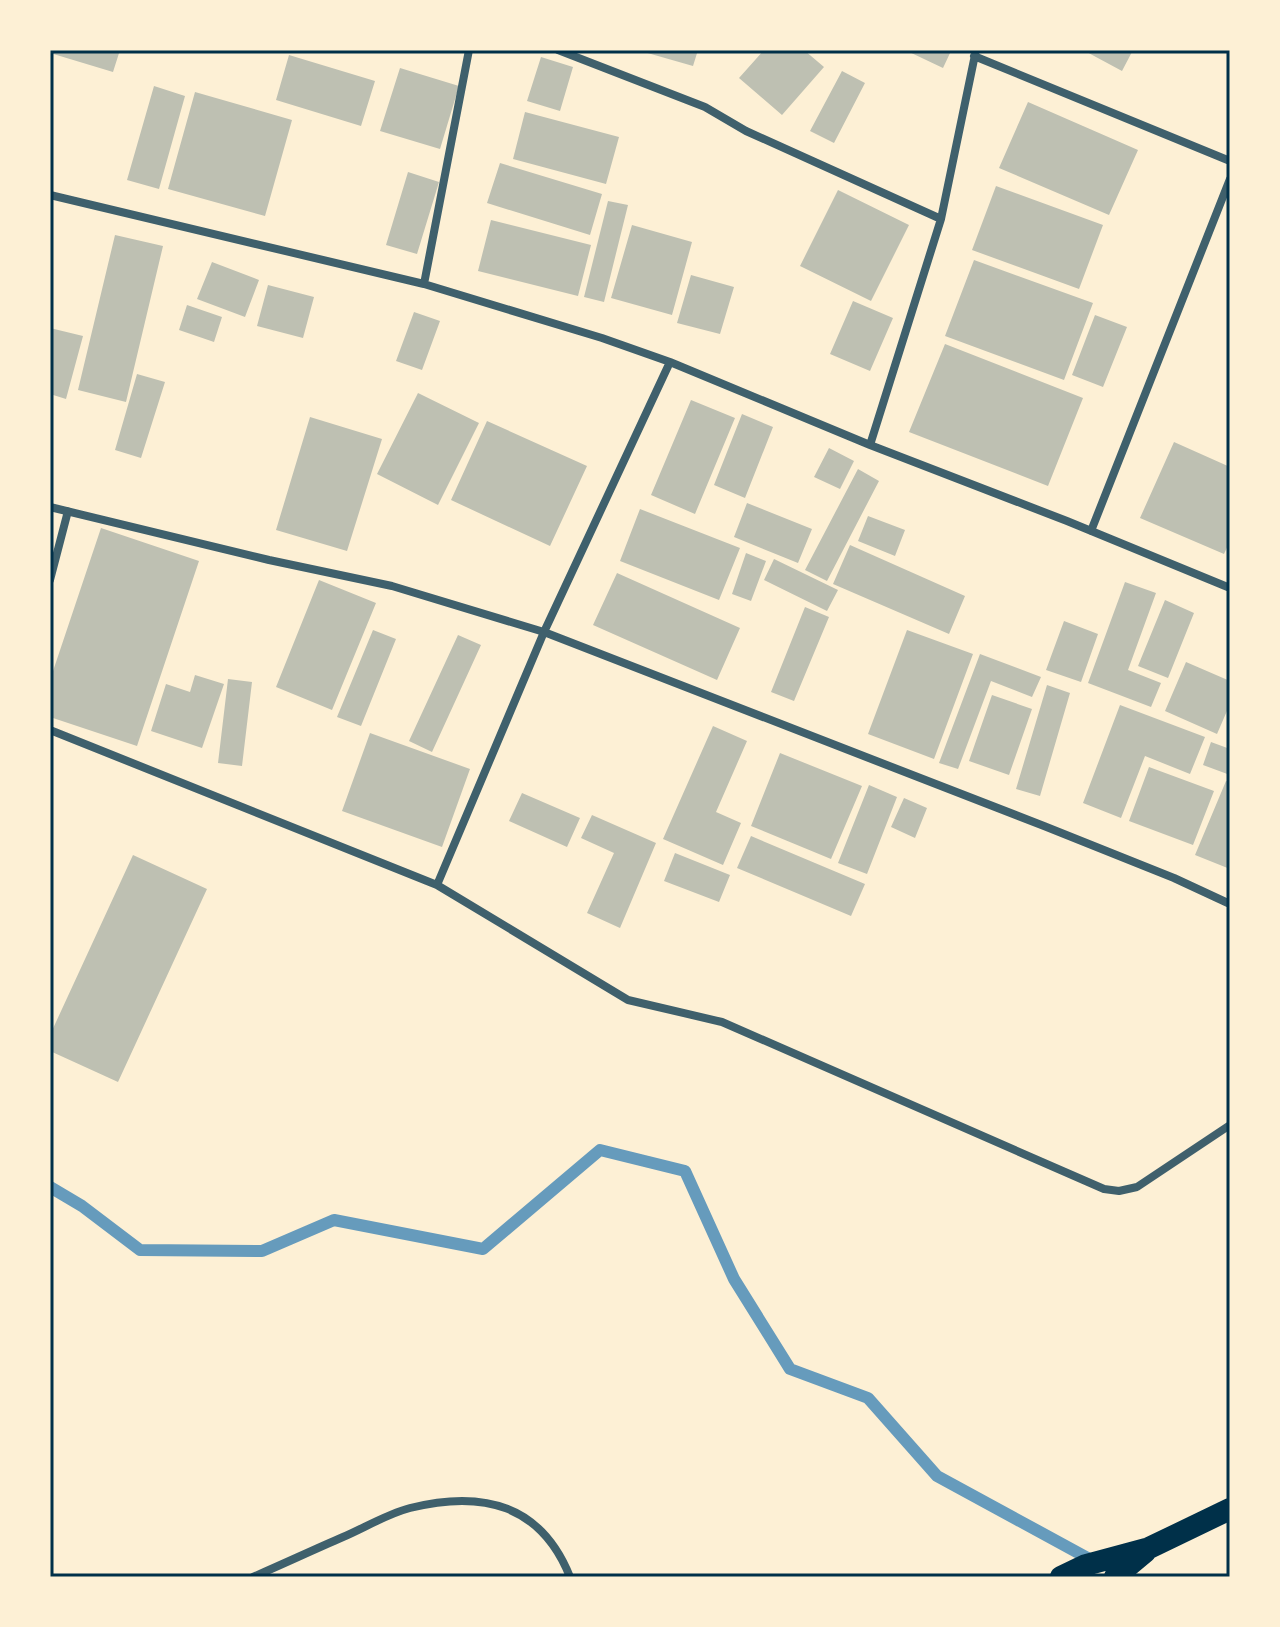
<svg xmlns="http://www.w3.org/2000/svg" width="1280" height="1627" font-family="Raleway,sans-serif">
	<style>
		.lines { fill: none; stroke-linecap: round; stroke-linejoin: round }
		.stream { stroke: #669bbc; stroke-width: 12 }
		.building { fill: #bec0b2 }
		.minor { stroke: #3f606c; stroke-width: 8 }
		.trunk { stroke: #003049; stroke-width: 22 }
		.neatline { fill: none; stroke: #003049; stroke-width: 3 }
	</style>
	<rect width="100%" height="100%" fill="#fdf0d5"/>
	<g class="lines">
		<path class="stream" d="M 50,1187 L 82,1206 L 140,1250 L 262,1251 L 334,1220 L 483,1249 L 600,1150 L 685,1171 L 734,1279 L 790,1369 L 868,1398 L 937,1476 L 1095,1562"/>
	</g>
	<path class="building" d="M 50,50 L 120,50 L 113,72 L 50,53 Z
		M 637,50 L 698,50 L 693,66 Z
		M 764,50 L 804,50 L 824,67 L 782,115 L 739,78 Z
		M 905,50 L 949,50 L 951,51 L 943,68 Z
		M 1083,50 L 1133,50 L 1122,71 Z
		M 289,55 L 375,81 L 361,126 L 276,100 Z
		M 541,57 L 573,67 L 560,111 L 527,101 Z
		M 400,68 L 459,86 L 440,149 L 380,131 Z
		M 842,71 L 865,83 L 834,143 L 810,131 Z
		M 154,86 L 185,96 L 159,189 L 127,180 Z
		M 195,92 L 292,120 L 265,216 L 168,189 Z
		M 1028,102 L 1138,150 L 1109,215 L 999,168 Z
		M 525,112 L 619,137 L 606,184 L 513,159 Z
		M 500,163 L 602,194 L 590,235 L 487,203 Z
		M 408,172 L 439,182 L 417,254 L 386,245 Z
		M 996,186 L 1103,225 L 1079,289 L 972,250 Z
		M 838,190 L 909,225 L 871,301 L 800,266 Z
		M 608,201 L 628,205 L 604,302 L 584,297 Z
		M 491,220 L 591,245 L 578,296 L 478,271 Z
		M 632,225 L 692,242 L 672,315 L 611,298 Z
		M 115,235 L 163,246 L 126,402 L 78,390 Z
		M 974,260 L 1093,303 L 1064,380 L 945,336 Z
		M 212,262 L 259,280 L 245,317 L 197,299 Z
		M 691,275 L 734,287 L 720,334 L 677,323 Z
		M 268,285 L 314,297 L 303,338 L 257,326 Z
		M 853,301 L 893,318 L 870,371 L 830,354 Z
		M 187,305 L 222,317 L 214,342 L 179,330 Z
		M 414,312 L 440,321 L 422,370 L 396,361 Z
		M 1095,315 L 1127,327 L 1103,387 L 1072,375 Z
		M 50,328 L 83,336 L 66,399 L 50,394 Z
		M 945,344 L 1083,398 L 1048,486 L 909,432 Z
		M 137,374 L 165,382 L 141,458 L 115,450 Z
		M 418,393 L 479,423 L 438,505 L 377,474 Z
		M 691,400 L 735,418 L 695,514 L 651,495 Z
		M 742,414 L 773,427 L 745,498 L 714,485 Z
		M 310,417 L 382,439 L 347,551 L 276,530 Z
		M 487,421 L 587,466 L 550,546 L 451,500 Z
		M 1174,442 L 1230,467 L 1230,541 L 1224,554 L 1140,518 Z
		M 829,448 L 854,461 L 840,489 L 814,477 Z
		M 858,469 L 879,481 L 827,581 L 805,570 Z
		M 747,503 L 812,529 L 798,563 L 734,537 Z
		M 640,509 L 740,548 L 719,600 L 620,561 Z
		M 868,516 L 905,530 L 895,556 L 858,541 Z
		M 101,528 L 199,561 L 137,746 L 50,717 L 50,680 Z
		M 850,545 L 965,596 L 949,634 L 833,584 Z
		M 746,553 L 766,561 L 751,601 L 732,594 Z
		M 774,559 L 838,590 L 827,611 L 764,580 Z
		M 617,573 L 740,628 L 717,680 L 593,625 Z
		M 319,580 L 376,603 L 332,710 L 276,687 Z
		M 1125,582 L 1156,593 L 1128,670 L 1161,683 L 1151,707 L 1088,683 Z
		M 1165,600 L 1194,613 L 1168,678 L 1138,666 Z
		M 805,607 L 829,617 L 794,701 L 771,692 Z
		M 1064,621 L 1098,634 L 1081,682 L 1046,670 Z
		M 373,630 L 396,639 L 361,726 L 337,717 Z
		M 907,630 L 973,654 L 934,759 L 868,734 Z
		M 458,635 L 481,645 L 432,752 L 409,741 Z
		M 980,654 L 1041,677 L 1032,697 L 991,681 L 958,769 L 939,763 Z
		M 1186,662 L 1230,681 L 1230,704 L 1217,734 L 1165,711 Z
		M 195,675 L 224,684 L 202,748 L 151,731 L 166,684 L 190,692 Z
		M 228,679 L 252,682 L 242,766 L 218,763 Z
		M 1047,685 L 1070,693 L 1040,796 L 1016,789 Z
		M 992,695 L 1032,709 L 1009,775 L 969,761 Z
		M 1120,705 L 1205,737 L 1190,774 L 1145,756 L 1121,818 L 1083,803 Z
		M 713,726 L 747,741 L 716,812 L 741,823 L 723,865 L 663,839 Z
		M 370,733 L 470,769 L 442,847 L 342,811 Z
		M 1211,742 L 1230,749 L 1230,775 L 1203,765 Z
		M 780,753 L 862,786 L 831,859 L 751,826 Z
		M 1149,767 L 1214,791 L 1193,845 L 1129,821 Z
		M 1226,781 L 1230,782 L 1230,869 L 1195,855 Z
		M 869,785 L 897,797 L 867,874 L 838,863 Z
		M 522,793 L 580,818 L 567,847 L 509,821 Z
		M 904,798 L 927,808 L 915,838 L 891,827 Z
		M 592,815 L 656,843 L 620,928 L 587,913 L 614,853 L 581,838 Z
		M 751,836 L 865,884 L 851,916 L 737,868 Z
		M 675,853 L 730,875 L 719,902 L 664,881 Z
		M 133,855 L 207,889 L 118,1082 L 50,1051 L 50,1035 Z"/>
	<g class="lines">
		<path class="minor" d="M 558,50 L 705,107 L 746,131 L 941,219
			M 974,56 L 1230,161
			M 50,195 L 424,284 L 602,338 L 670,362 L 870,445 L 1067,521 L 1230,588
			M 424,284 L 469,50
			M 870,445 L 941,219 L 976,50
			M 50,507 L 269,560 L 392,586 L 544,632 L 1044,826 L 1174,878 L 1230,904
			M 1091,531 L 1230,179
			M 50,580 L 68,511
			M 50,730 L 437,885 L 628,1000 L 722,1022 L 1104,1189 L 1119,1191 L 1137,1187 L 1230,1125
			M 437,885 L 544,632 L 670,362
			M 253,1577 C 283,1564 313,1550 343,1537 C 364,1528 387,1514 410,1508 C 482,1490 541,1504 570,1577"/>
		<path class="trunk" d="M 1061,1577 L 1086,1565 L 1149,1548 L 1230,1509
			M 1115,1577 L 1145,1552"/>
	</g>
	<rect width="1280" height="1627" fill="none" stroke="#fdf0d5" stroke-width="104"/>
	<rect x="52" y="52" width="1176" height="1523" class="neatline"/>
</svg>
